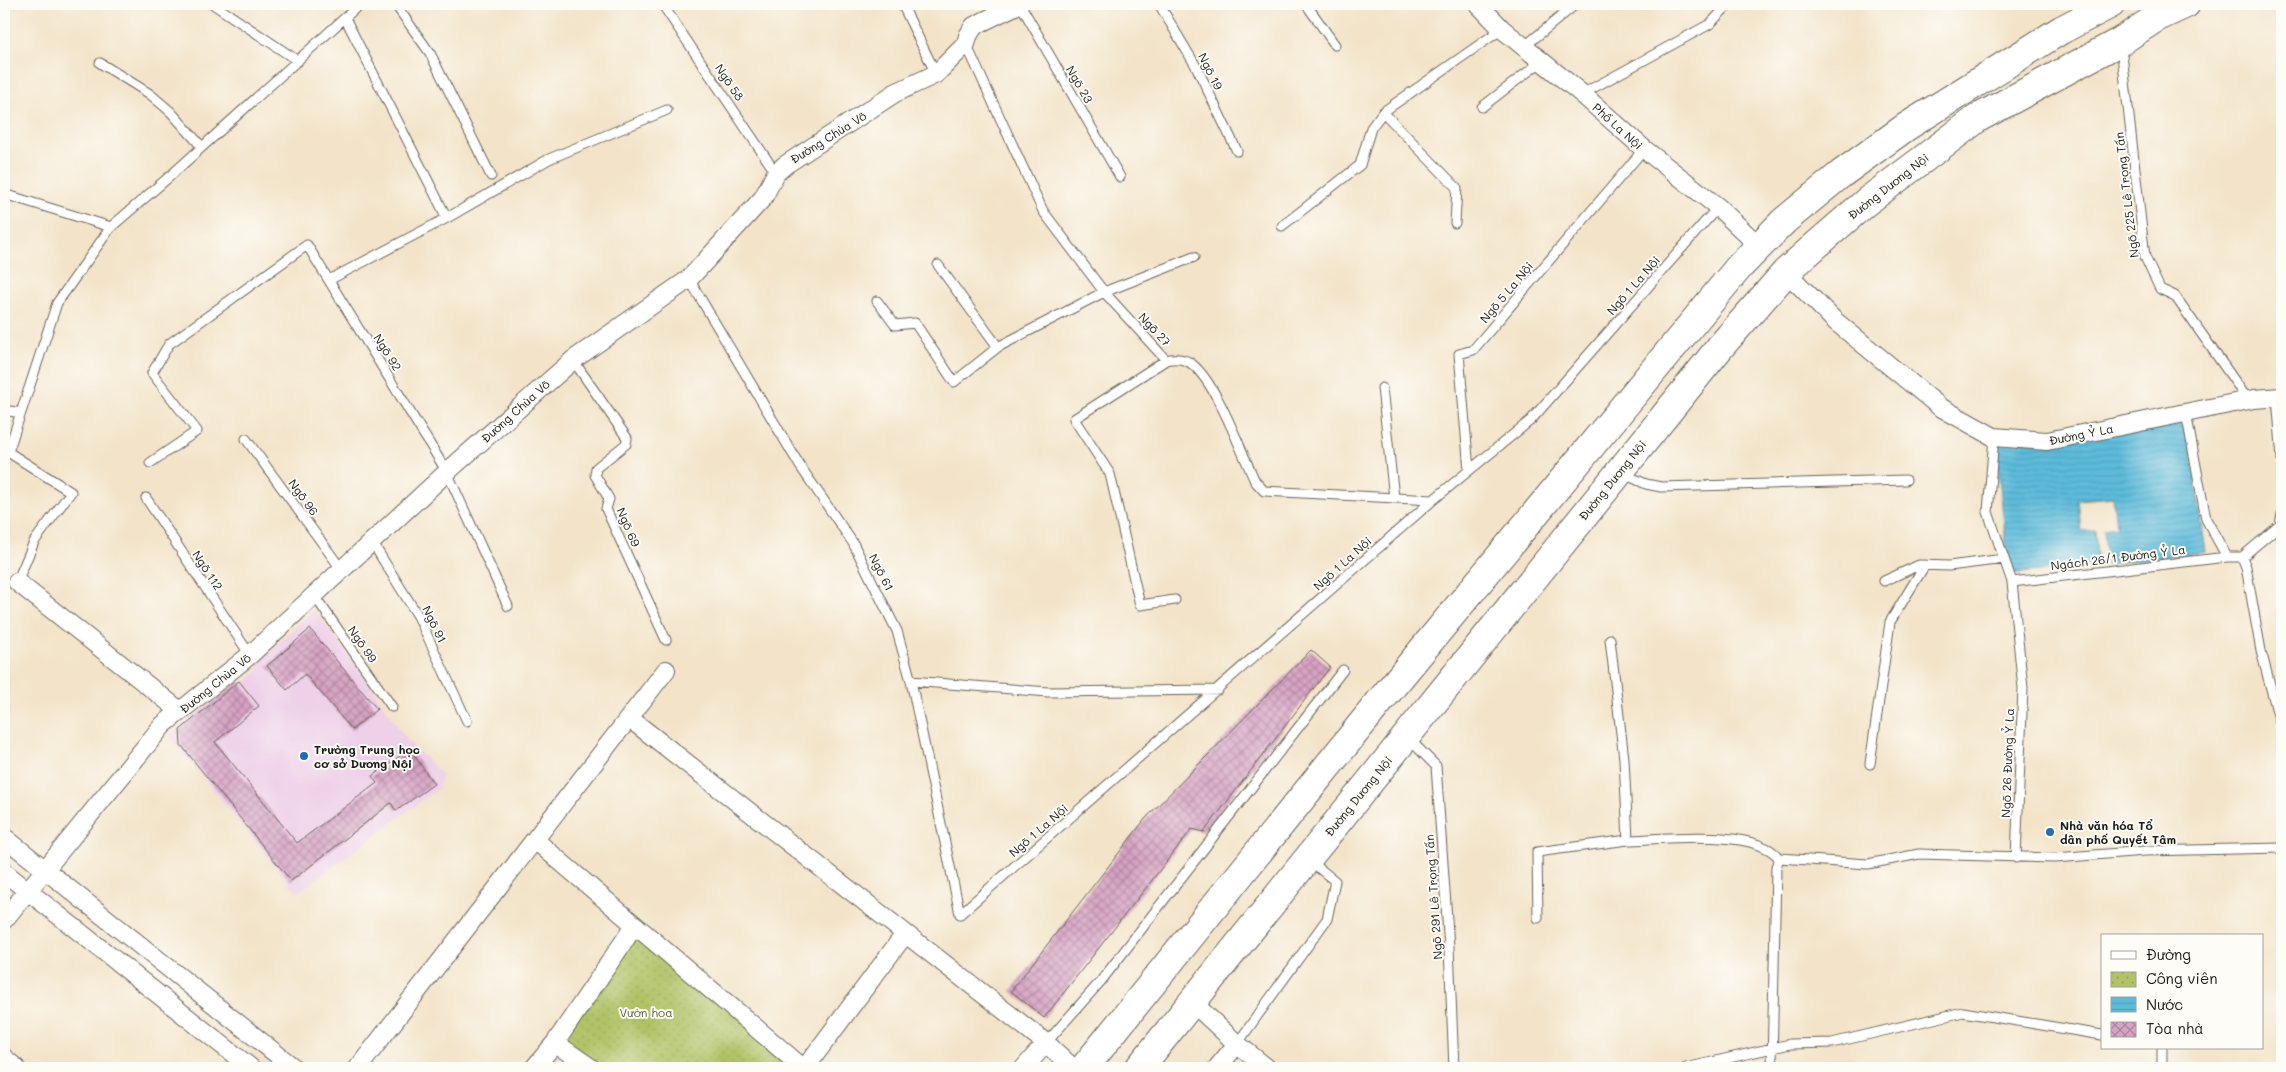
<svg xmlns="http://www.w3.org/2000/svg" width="2286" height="1072" font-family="Mali,sans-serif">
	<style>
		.built { fill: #eed0e8 }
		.park { fill: url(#park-dots); stroke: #667041 }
		.water { fill: url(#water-rules); stroke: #3c6c7b }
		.building { fill: url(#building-cross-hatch) }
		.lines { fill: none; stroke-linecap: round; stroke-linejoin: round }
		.lane-casing { stroke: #676259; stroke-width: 11 }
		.street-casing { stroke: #676259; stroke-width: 20 }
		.primary-casing { stroke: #676259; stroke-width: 30 }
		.lane { stroke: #fff; stroke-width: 9 }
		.street { stroke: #fff; stroke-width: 18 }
		.primary { stroke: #fff; stroke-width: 28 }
		.poi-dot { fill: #1f6fb2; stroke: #fdfcf7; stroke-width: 2 }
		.labels { text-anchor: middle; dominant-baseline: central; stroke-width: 4; stroke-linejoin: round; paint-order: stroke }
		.street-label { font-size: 12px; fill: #1c1c1c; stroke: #fdfcf7 }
		.poi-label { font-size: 12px; font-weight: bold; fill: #1c1c1c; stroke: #fdfcf7; text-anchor: start }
		.park-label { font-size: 12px; fill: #585f3a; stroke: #fdfcf7 }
	</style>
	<defs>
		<pattern id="park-dots" width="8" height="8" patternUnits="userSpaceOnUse" patternTransform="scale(1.25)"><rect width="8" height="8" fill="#b1c366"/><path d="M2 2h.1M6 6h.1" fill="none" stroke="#98a758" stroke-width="1.8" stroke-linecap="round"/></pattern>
		<pattern id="water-rules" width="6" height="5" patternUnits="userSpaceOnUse" patternTransform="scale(1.25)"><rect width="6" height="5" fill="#5cbbda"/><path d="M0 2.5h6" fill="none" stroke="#4fa0ba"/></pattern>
		<pattern id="building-cross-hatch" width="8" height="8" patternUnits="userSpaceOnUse" patternTransform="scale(1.25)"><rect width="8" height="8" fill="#d7a3c4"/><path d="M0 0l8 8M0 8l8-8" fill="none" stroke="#ae849e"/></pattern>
	</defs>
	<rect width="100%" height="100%" fill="#fdfcf7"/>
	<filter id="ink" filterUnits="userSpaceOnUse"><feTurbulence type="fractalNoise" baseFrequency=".02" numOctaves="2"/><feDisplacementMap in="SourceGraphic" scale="10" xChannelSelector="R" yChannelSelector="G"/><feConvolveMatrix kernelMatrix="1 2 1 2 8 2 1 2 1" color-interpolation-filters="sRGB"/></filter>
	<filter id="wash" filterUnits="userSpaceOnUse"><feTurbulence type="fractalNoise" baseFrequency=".0096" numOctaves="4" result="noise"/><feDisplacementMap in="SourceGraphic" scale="20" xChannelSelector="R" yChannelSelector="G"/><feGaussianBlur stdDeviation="1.12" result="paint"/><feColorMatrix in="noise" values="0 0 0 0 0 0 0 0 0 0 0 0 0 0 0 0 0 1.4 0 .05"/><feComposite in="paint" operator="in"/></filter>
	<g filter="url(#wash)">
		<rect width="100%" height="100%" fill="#f3e4c9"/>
		<path class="built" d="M 314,609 L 374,691 L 405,737 L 442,775 L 438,789 L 297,893 L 169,736 L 240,678 L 244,683 L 258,672 L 259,662 Z"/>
		<path class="park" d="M 635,929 L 799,1068 L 597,1068 L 559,1043 Z"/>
		<path class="water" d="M 2186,415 L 2206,552 L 2107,564 L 2104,529 L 2116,527 L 2113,497 L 2078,500 L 2081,531 L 2095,530 L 2098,565 L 2009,574 L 1995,438 L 2046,443 Z"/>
		<g id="blocks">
			<path class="building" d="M 310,629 L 377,709 L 352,730 L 305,674 L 287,690 L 267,666 Z
				M 1311,650 L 1330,667 L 1204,832 L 1192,829 L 1044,1018 L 1011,991 L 1146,818 Z
				M 239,681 L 259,706 L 215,742 L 297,843 L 377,783 L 372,776 L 410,749 L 434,784 L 396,811 L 391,803 L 291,881 L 181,745 L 180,730 Z"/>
		</g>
	</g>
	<g filter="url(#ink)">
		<use href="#blocks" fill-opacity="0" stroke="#676259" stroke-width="1"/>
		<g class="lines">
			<g class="lane-casing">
				<path id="lane" d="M 213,4 L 298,61
					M 395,4 L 430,53 L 491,176
					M 662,4 L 776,173
					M 902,4 L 936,74
					M 1020,4 L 1120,177
					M 1159,4 L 1197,68 L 1237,151
					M 1306,4 L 1335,45
					M 966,44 L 1043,211 L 1104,292 L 1166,360 L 1074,419 L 1110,474 L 1140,605 L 1175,600
					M 1525,46 L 1576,4
					M 2121,46 L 2145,257 L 2160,289 L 2175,296 L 2248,400
					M 100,63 L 150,94 L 171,112 L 202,147
					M 1582,94 L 1710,24 L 1729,4
					M 1482,107 L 1542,61
					M 4,194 L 111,227
					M 447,218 L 549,159 L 667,110
					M 1455,223 L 1457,188 L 1383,112 L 1502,29
					M 1282,226 L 1360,165 L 1371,128 L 1383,112
					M 938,265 L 998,347
					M 689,279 L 800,466 L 853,543 L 897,631 L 911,681 L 960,914 L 1433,500 L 1531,420 L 1718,207
					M 329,280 L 447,218 L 345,18
					M 877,301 L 895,325 L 915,323 L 954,382 L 998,347 L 1104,292 L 1194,257
					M 573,360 L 627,438 L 626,444 L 596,468 L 595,475 L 609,499 L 606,509 L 666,640
					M 1166,360 C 1174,358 1181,358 1189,362 C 1215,378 1241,452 1255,481 L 1264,491 L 1433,500
					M 1382,388 L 1394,498
					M 2277,397 L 2282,459
					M 4,410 L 21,413
					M 2186,413 L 2206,519 L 2227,557 L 2242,557
					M 1994,437 L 1988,512 L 2012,582 L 2023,688 L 2016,858
					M 246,439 L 342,570
					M 150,463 L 197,431 L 152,373 L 169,344 L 307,245 L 447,472 L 508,606
					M 1469,470 L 1459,354 L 1473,350 L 1644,149
					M 1622,473 L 1646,484 L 1661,487 L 1906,480
					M 146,498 L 250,655
					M 372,542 L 418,616 L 467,721
					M 2242,557 L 2246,567 L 2261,651 L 2282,730
					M 2242,557 L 2280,525 L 2282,514
					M 1884,581 L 1919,565 L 1949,566 L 2004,559
					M 17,582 L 34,542 L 71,492 L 8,452 L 57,303 L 111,227 L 169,177 L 360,4
					M 2012,582 L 2227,557
					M 314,595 L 392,707
					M 911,681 L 1048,692 L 1218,690
					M 1408,738 L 1436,766 L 1449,947 L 1454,1068
					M 1870,764 L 1890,622 L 1925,565
					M 1628,840 C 1665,839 1755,828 1779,858
					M 1779,858 L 1868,864 L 1919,854 L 2055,858 L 2145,851 L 2282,848
					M 1538,918 L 1537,852 L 1628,840 L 1624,759 L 1610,639
					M 1046,1043 L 1101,981 L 1343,670
					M 1237,1044 L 1327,919 L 1335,881 L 1310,861
					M 1686,1068 L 1790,1044 L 1832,1043 L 1963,1012 L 2102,1035
					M 1772,1068 L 1776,867 L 1779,858
					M 2162,1068 L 2162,1048"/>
			</g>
			<g class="street-casing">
				<path id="street" d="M 1478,4 L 1502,29 L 1582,94 L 1644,149 L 1718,207 L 1760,247
					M 1786,272 L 1835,321 L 1940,407 L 1994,437 L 2047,441 L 2254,399 L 2282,397
					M 17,582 L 180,711
					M 629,718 L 1046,1043 L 1073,1068
					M 4,837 L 294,1068
					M 535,840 L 803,1068
					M 4,872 L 251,1068
					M 4,920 L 163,725 L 250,655 L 447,472 L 573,360 L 689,279 L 763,198 L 776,173 L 785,165 L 895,93 L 936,74 L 966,44 L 968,36 L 974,26 L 1019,4
					M 1192,1002 L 1237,1044 L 1267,1068
					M 555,1043 L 635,925
					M 4,1058 L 16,1068
					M 358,1068 L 666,670
					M 534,1068 L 555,1043 L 591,1068
					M 805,1068 L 905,934
					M 1024,1068 L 1046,1043
					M 1217,1068 L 1237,1044"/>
			</g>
			<g class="primary-casing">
				<path id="primary" d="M 1084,1068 L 1377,705 L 1739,267 L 1784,221 L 1841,174 L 1906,127 L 2061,30 L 2111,4
					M 1139,1068 L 1721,346 L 1786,272 L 1814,247 L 1866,202 L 1978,118 L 2121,41 L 2156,18 L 2186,4"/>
			</g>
			<use href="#lane" class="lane"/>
			<use href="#street" class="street"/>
			<use href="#primary" class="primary"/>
		</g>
	</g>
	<g class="poi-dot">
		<circle cx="304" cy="756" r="5"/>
		<circle cx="2050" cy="832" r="5"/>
	</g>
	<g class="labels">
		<g class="street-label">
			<text transform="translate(1211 71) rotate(63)">Ngõ 19</text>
			<text transform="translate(730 82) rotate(56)">Ngõ 58</text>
			<text transform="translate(1080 84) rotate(60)">Ngõ 23</text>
			<text transform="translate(1618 126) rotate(42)">Phố La Nội</text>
			<text transform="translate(828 137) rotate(-32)">Đường Chùa Võ</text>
			<text transform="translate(1888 186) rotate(-38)">Đường Dương Nội</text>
			<text transform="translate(2126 195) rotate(-97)">Ngõ 225 Lê Trọng Tấn</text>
			<text transform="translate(1633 285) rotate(-49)">Ngõ 1 La Nội</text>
			<text transform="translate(1506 292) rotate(-50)">Ngõ 5 La Nội</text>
			<text transform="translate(1155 329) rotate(47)">Ngõ 27</text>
			<text transform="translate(388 352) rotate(58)">Ngõ 92</text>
			<text transform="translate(515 411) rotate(-42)">Đường Chùa Võ</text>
			<text transform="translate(2081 434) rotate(-11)">Đường Ỷ La</text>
			<text transform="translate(1612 480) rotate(-51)">Đường Dương Nội</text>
			<text transform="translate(304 497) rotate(54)">Ngõ 96</text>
			<text transform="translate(629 527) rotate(67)">Ngõ 69</text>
			<text transform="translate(2118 557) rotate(-7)">Ngách 26/1 Đường Ỷ La</text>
			<text transform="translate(1342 563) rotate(-42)">Ngõ 1 La Nội</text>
			<text transform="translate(208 570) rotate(57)">Ngõ 112</text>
			<text transform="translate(882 572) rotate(63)">Ngõ 61</text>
			<text transform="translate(435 624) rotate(64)">Ngõ 91</text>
			<text transform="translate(363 644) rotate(55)">Ngõ 99</text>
			<text transform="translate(215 683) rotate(-39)">Đường Chùa Võ</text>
			<text transform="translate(2007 763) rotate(-88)">Ngõ 26 Đường Ỷ La</text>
			<text transform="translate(1358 796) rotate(-51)">Đường Dương Nội</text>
			<text transform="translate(1038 830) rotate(-41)">Ngõ 1 La Nội</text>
			<text transform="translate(1433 897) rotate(-94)">Ngõ 291 Lê Trọng Tấn</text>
		</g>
		<g class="poi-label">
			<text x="314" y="749">Trường Trung học<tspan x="314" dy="14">cơ sở Dương Nội</tspan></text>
			<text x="2060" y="825">Nhà văn hóa Tổ<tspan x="2060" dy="14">dân phố Quyết Tâm</tspan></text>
		</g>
		<g class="park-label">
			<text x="646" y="1012">Vườn hoa</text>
		</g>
	</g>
	<rect width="2286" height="1072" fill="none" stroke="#fdfcf7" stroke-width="20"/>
	<rect x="2101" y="934" width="162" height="115" fill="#fdfcf7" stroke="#a3a29f"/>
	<rect x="2111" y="951" width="25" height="8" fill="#ffffff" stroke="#a3a29f"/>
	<text x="2146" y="960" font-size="15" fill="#1c1c1c">Đường</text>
	<rect x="2111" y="972" width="25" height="15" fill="url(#park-dots)" stroke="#a3a29f"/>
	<text x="2146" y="984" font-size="15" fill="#1c1c1c">Công viên</text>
	<rect x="2111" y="997" width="25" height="15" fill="url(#water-rules)" stroke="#a3a29f"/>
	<text x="2146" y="1010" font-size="15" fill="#1c1c1c">Nước</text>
	<rect x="2111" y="1022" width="25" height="15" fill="url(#building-cross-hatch)" stroke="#a3a29f"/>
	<text x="2146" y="1034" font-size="15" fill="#1c1c1c">Tòa nhà</text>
</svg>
